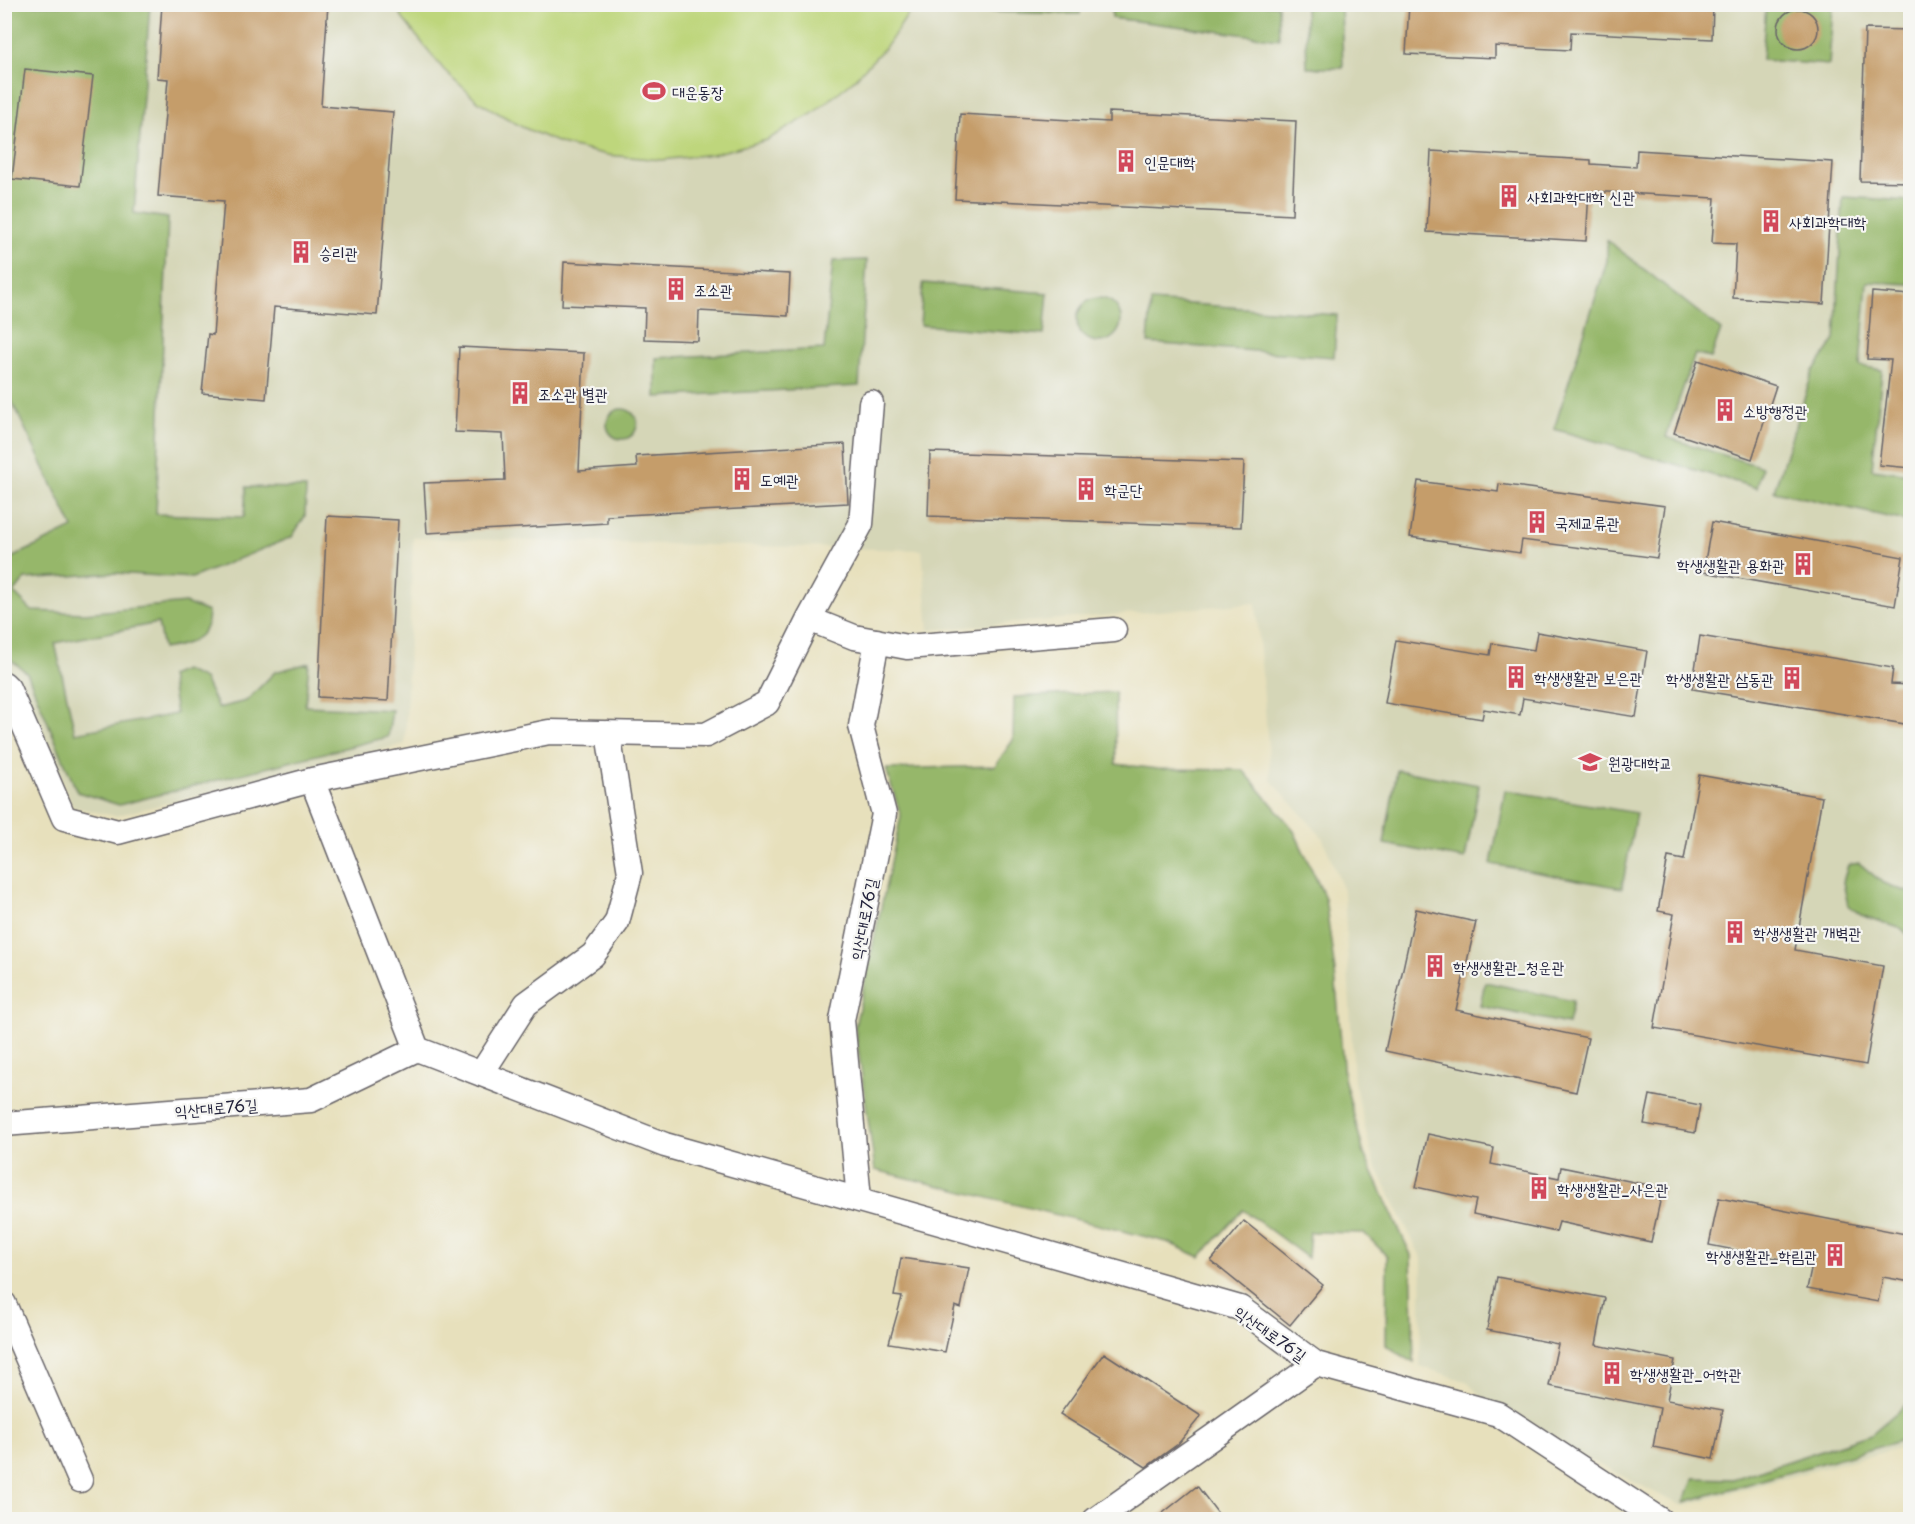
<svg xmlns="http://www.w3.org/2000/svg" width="1915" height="1524" font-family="'Playpen Sans','Poor Story',sans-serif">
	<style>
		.built { fill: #d5d6b7 }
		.green { fill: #bed67b; stroke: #707c5b; stroke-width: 1.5 }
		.forest { fill: #96b76b; stroke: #5c6c53; stroke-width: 1.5 }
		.building { fill: #c59d6b }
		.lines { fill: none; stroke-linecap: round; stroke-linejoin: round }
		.street-casing { stroke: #676468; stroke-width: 27 }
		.street { stroke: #fff; stroke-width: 24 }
		.labels { text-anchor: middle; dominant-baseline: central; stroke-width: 4.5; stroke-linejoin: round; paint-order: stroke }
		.poi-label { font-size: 16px; fill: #22223b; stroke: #f6f6f2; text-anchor: start }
		.street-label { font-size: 16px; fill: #22223b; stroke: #f6f6f2 }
	</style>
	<rect width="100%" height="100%" fill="#f6f6f2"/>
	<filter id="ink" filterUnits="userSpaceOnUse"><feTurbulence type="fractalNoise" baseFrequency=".0167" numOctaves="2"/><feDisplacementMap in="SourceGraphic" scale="12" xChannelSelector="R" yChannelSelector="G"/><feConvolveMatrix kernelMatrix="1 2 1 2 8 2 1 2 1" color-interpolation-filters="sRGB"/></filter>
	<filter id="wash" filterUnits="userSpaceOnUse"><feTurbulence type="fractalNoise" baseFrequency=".008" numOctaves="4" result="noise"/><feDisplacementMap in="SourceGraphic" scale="24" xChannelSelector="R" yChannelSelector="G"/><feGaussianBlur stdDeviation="1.35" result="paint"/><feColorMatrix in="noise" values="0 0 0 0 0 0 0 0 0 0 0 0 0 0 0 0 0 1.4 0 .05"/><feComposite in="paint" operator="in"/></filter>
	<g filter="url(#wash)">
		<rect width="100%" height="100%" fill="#e7e0bc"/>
		<path class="built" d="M 5,5 L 1910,5 L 1910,1445 L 1682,1506 L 1498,1414 L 1468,1382 L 1420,1366 L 1422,1259 L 1373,1160 L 1354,1082 L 1344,891 L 1322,837 L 1271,780 L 1256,603 L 929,630 L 922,550 L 413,538 L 405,744 L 115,816 L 73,807 L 21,679 L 5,669 Z"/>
		<path class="green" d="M 396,5 L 914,5 L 889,43 L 854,80 L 812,114 L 767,140 L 713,154 L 661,160 L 608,155 L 564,145 L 522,127 L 479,102 L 444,70 L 403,19 Z"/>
		<path class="forest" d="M 5,5 L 150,5 L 134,213 L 168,218 L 156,514 L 244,517 L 246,487 L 306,488 L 305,516 L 292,537 L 192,578 L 114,573 L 25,579 L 14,593 L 32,611 L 85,613 L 185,603 L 208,612 C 207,616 208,623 206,627 C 199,643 179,646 163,649 L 158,623 L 55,643 L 75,733 L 176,714 L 170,676 L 184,670 L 204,679 L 218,708 L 246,701 L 275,672 L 309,663 L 305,706 L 392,710 L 388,737 L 119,805 L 77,792 L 27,673 L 5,655 L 5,561 L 73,528 L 5,387 Z
			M 988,5 L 1081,5 L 1080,14 L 988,12 Z
			M 1112,5 L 1278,5 L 1279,39 L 1112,18 Z
			M 1305,5 L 1341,5 L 1343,68 L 1307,68 Z
			M 1766,5 L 1833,5 L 1829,65 L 1762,60 Z
			M 1843,197 L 1910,201 L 1910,284 L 1867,282 L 1860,366 L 1882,370 L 1872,469 L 1910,474 L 1910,522 L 1774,491 L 1813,371 L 1835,340 Z
			M 1607,240 L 1721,330 L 1711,358 L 1695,354 L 1666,437 L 1762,467 L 1757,488 L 1554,429 L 1607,261 Z
			M 867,260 L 859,386 L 656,397 L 656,358 L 824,349 L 833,261 Z
			M 923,283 L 1048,293 L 1044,335 L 920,325 Z
			M1077 320a22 22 0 1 1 44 0a22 22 0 1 1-44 0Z
			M 1151,301 L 1337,315 L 1334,357 L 1148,343 Z
			M607 424a15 15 0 1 1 30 0a15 15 0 1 1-30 0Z
			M 1115,692 L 1116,764 L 1158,769 L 1243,770 L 1293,829 L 1325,898 L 1335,972 L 1344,1078 L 1364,1154 L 1411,1255 L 1414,1363 L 1386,1345 L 1387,1256 L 1364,1233 L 1310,1232 L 1308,1258 L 1243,1210 L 1200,1257 L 1167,1242 L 875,1170 L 855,1026 L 901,816 L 886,769 L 995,766 L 1013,740 L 1014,697 Z
			M 1397,770 L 1479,785 L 1465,859 L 1384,844 Z
			M 1505,790 L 1636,813 L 1622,888 L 1491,864 Z
			M 1859,863 L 1883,883 L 1910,893 L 1910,937 L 1902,929 L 1861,915 L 1848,905 L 1843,882 L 1848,865 Z
			M 1485,982 L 1573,1001 L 1568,1024 L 1480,1006 Z
			M 1910,1401 L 1910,1438 L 1684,1502 L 1694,1478 L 1733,1479 L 1871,1434 Z"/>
		<g id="blocks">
			<path class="building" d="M 162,4 L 328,4 L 321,106 L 393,112 L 377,315 L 274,307 L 266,399 L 202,393 L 208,334 L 213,335 L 224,201 L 158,196 L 168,79 L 157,78 Z
				M 1409,4 L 1713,4 L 1712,39 L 1571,32 L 1570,50 L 1495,46 L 1495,58 L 1406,54 Z
				M1778 29a20 20 0 1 1 40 0a20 20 0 1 1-40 0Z
				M 1865,29 L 1911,30 L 1911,182 L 1860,181 Z
				M 25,69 L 93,76 L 80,186 L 12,179 Z
				M 1109,112 L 1296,121 L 1292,215 L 955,199 L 960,114 L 1109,122 Z
				M 1637,150 L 1833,162 L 1824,304 L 1733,298 L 1736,244 L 1712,243 L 1715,198 L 1589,191 L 1586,241 L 1427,232 L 1431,151 L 1591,160 L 1591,164 L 1636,167 Z
				M 564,262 L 790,274 L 788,316 L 699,311 L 698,341 L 644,339 L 645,308 L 562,305 Z
				M 1872,292 L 1911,295 L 1911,468 L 1879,465 L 1891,360 L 1867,359 Z
				M 459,347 L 584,353 L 579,471 L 637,467 L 636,456 L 845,444 L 848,503 L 607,516 L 607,523 L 427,533 L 424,483 L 505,480 L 503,434 L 455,432 Z
				M 1698,360 L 1776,386 L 1752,459 L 1674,433 Z
				M 930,452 L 1244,462 L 1241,527 L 928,516 Z
				M 1418,481 L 1498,492 L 1499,484 L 1665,506 L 1657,558 L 1522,540 L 1520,553 L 1410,537 Z
				M 327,516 L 398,520 L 388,701 L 318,697 Z
				M 1712,522 L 1903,557 L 1895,606 L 1703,572 Z
				M 1537,632 L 1647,651 L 1636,717 L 1523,698 L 1520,715 L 1484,709 L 1482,719 L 1385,703 L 1396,640 L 1490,655 L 1492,643 L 1534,650 Z
				M 1700,636 L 1893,668 L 1891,684 L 1911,685 L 1911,725 L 1692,689 Z
				M 1699,775 L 1822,797 L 1795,950 L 1883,966 L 1866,1065 L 1654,1028 L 1674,914 L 1658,911 L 1668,857 L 1684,860 Z
				M 1416,909 L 1476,922 L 1456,1010 L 1588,1038 L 1576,1092 L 1385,1051 Z
				M 1650,1095 L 1700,1105 L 1695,1133 L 1644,1124 Z
				M 1428,1134 L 1494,1148 L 1491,1164 L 1559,1178 L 1561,1167 L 1663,1188 L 1651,1242 L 1559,1222 L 1556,1232 L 1473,1214 L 1476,1200 L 1416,1187 Z
				M 1719,1198 L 1911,1235 L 1911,1282 L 1883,1277 L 1878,1302 L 1807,1289 L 1812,1265 L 1709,1245 Z
				M 1244,1221 L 1323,1285 L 1290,1325 L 1211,1261 Z
				M 901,1258 L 969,1268 L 961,1308 L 955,1306 L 945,1352 L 889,1343 L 902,1297 L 894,1296 Z
				M 1497,1277 L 1605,1298 L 1596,1345 L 1675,1360 L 1667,1400 L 1723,1410 L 1713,1459 L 1653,1447 L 1660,1408 L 1549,1386 L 1558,1344 L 1487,1330 Z
				M 1104,1353 L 1201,1416 L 1178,1444 L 1146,1467 L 1060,1414 Z
				M 1197,1486 L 1223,1520 L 1154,1520 Z"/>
		</g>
	</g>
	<g filter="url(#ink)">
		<use href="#blocks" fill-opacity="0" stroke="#676468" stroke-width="1.5"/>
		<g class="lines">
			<g class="street-casing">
				<path id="street" d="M 809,619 L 861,524 L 871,403
					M 4,684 L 8,688 L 64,818 L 118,832 L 312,780 L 549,732 L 706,735 L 767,703 L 809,619 L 854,637 L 907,647 L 1114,630
					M 312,780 L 417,1049 L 665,1145 L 1240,1308 L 1316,1364 L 1498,1414 L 1660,1520
					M 481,1074 L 526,1004 L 593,955 L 617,922 L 630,873 L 608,733
					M 4,1124 L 311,1100 L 417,1049
					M 859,1199 L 842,1020 L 884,814 L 861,726 L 877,641
					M 4,1304 L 80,1480
					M 1095,1520 L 1316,1364"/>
			</g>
			<use href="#street" class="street"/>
		</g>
	</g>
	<defs>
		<g id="stadium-bare" transform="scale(1.8)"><path d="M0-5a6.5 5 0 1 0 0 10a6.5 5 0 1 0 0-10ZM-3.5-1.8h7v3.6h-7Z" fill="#d1495b" stroke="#f6f6f2" stroke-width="2.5" paint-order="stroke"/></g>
		<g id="building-bare" transform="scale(1.8)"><path d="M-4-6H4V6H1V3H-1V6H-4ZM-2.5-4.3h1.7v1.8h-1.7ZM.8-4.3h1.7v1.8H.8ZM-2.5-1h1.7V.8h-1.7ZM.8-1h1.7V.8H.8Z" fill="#d1495b" stroke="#f6f6f2" stroke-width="2.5" paint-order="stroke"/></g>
		<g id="university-bare" transform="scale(1.8)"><path d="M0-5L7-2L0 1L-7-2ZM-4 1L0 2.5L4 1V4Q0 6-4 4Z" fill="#d1495b" stroke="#f6f6f2" stroke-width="2.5" paint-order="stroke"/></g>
	</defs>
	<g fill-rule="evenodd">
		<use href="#stadium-bare" x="654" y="91"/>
		<use href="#building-bare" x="1126" y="161"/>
		<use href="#building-bare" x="1509" y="196"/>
		<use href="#building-bare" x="1771" y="221"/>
		<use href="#building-bare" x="301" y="252"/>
		<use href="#building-bare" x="676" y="289"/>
		<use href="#building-bare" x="520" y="393"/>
		<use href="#building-bare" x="1725" y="410"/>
		<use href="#building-bare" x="742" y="479"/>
		<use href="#building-bare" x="1086" y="489"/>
		<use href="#building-bare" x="1537" y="522"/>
		<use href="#building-bare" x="1803" y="564"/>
		<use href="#building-bare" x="1516" y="677"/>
		<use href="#building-bare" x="1792" y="678"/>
		<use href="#university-bare" x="1590" y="762"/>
		<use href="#building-bare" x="1735" y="932"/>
		<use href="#building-bare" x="1435" y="966"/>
		<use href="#building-bare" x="1539" y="1188"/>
		<use href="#building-bare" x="1835" y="1255"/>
		<use href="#building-bare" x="1612" y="1373"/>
	</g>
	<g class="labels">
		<g class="poi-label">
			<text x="672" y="91">대운동장</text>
			<text x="1144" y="161">인문대학</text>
			<text x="1527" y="196">사회과학대학 신관</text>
			<text x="1789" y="221">사회과학대학</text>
			<text x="319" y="252">승리관</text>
			<text x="694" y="289">조소관</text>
			<text x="538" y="393">조소관 별관</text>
			<text x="1743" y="410">소방행정관</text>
			<text x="760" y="479">도예관</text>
			<text x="1104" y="489">학군단</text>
			<text x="1555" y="522">국제교류관</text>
			<text x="1785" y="564" text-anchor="end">학생생활관 용화관</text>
			<text x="1534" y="677">학생생활관 보은관</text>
			<text x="1774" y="678" text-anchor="end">학생생활관 삼동관</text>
			<text x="1608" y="762">원광대학교</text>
			<text x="1753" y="932">학생생활관 개벽관</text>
			<text x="1453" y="966">학생생활관_청운관</text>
			<text x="1557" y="1188">학생생활관_사은관</text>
			<text x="1817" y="1255" text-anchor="end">학생생활관_학림관</text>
			<text x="1630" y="1373">학생생활관_어학관</text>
		</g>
		<g class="street-label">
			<text transform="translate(863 919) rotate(-79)">익산대로76길</text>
			<text transform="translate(216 1107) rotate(-5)">익산대로76길</text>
			<text transform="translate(1271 1333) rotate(35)">익산대로76길</text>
		</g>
	</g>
	<rect width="1915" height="1524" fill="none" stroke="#f6f6f2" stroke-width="24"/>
</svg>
